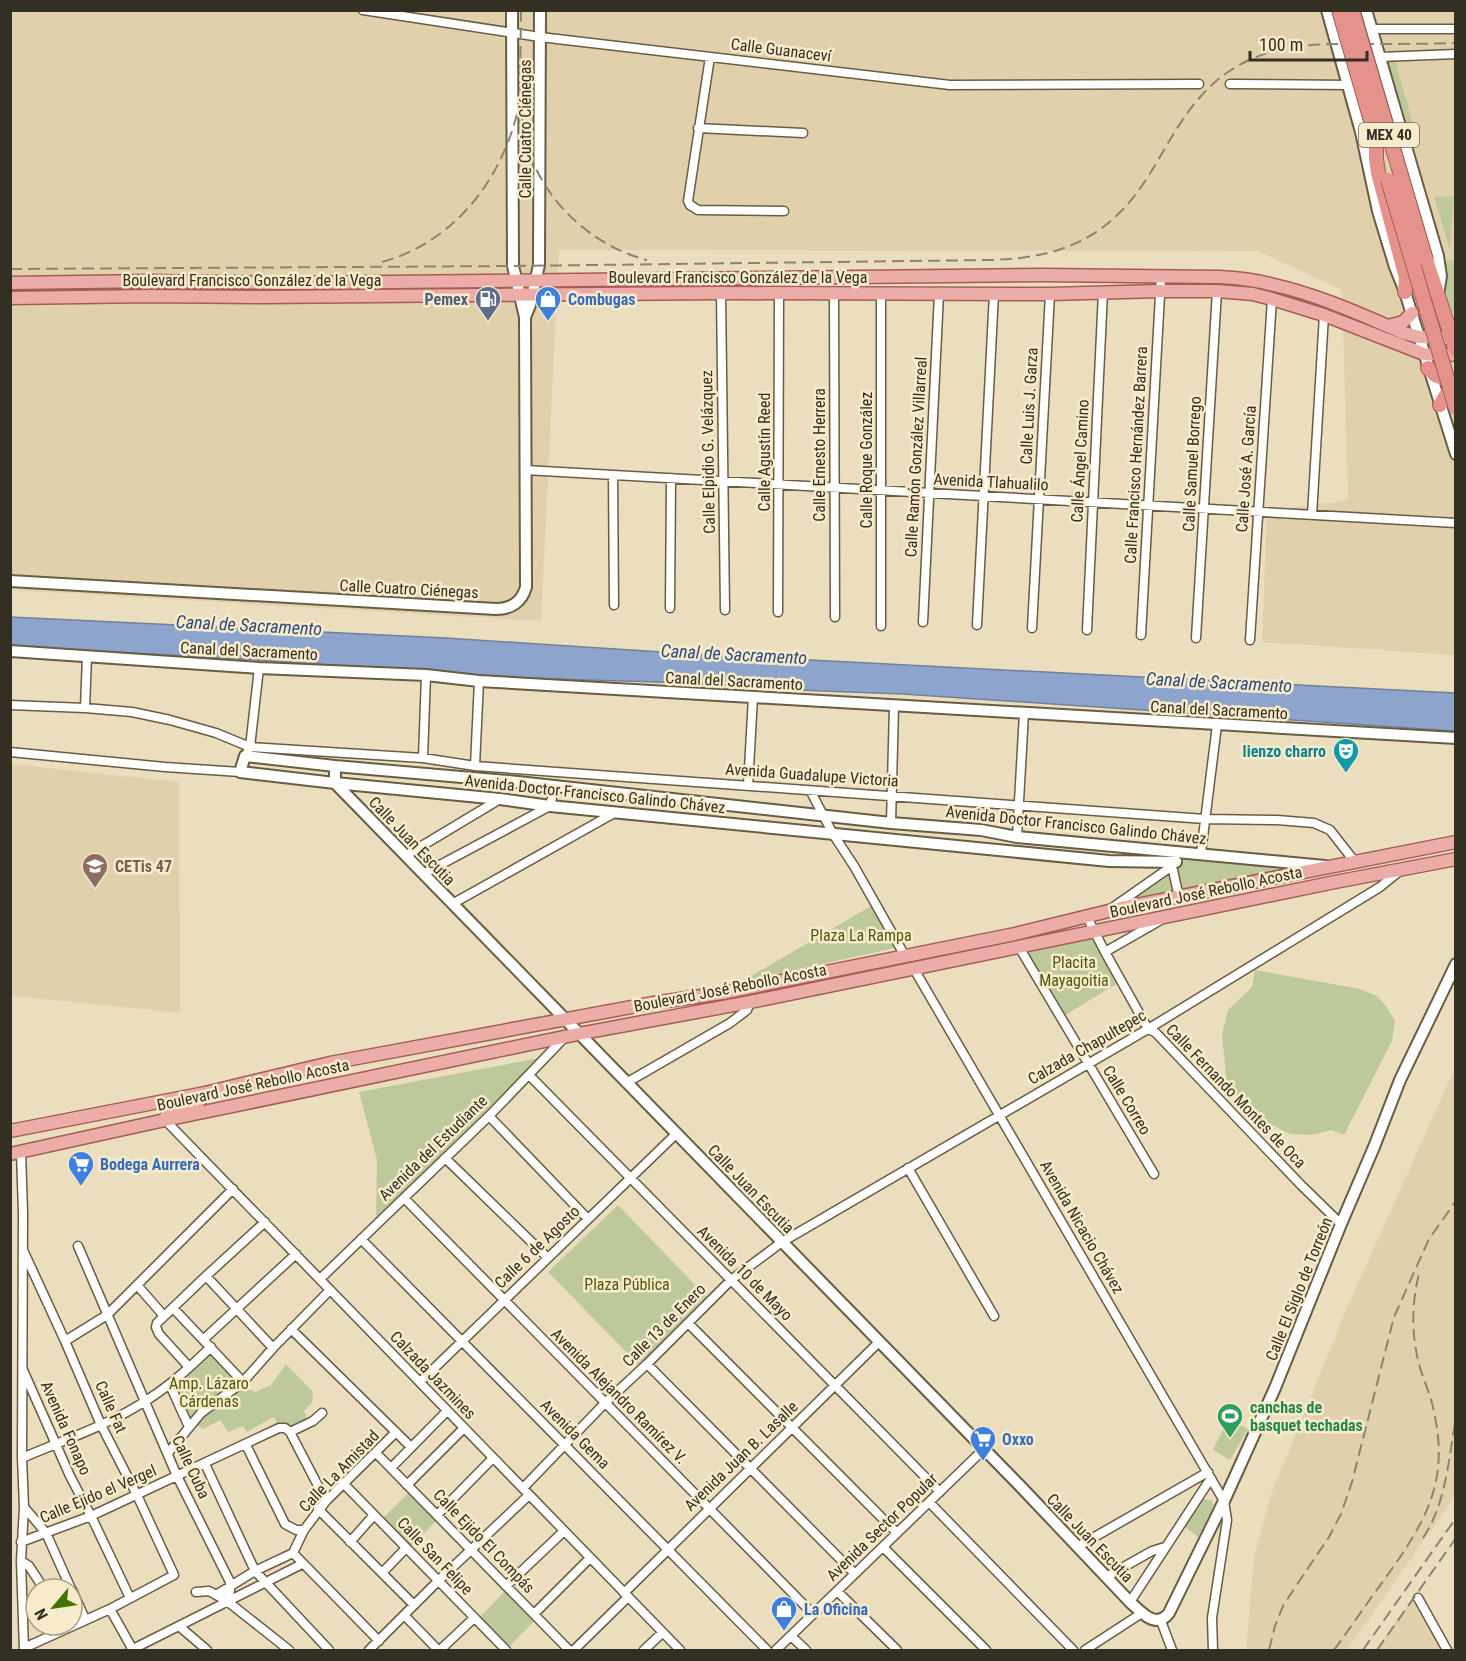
<svg xmlns="http://www.w3.org/2000/svg" width="1466" height="1661" font-family="'Roboto Condensed',sans-serif">
	<style>
		.built { fill: #e0d1ac }
		.green { fill: #bec99b }
		.water { fill: #8da4cd; stroke: #72819a; stroke-width: 1.5 }
		.lines { fill: none; stroke-linecap: round; stroke-linejoin: round }
		.minor-casing { stroke: #685d42; stroke-width: 11 }
		.tertiary-casing { stroke: #685d42; stroke-width: 14 }
		.primary-casing { stroke: #a35d55; stroke-width: 15 }
		.trunk-casing { stroke: #a35d55; stroke-width: 16 }
		.minor { stroke: #fff; stroke-width: 8 }
		.tertiary { stroke: #fff; stroke-width: 10 }
		.primary { stroke: #ecada9; stroke-width: 12 }
		.trunk { stroke: #e6928c; stroke-width: 14 }
		.rail { stroke: #8d846f; stroke-width: 2; stroke-dasharray: 12 6; stroke-linecap: butt }
		.trunk-bridge-casing { stroke: #a35d55; stroke-width: 16; stroke-linecap: butt }
		.trunk-bridge { stroke: #e6928c; stroke-width: 14 }
		.labels { text-anchor: middle; dominant-baseline: central; stroke-width: 5; stroke-linejoin: round; paint-order: stroke }
		.shield { fill: #f8ebcc; stroke: #6f6756; stroke-width: 1.5 }
		.shield-label { font-size: 15px; font-weight: bold; fill: #342f23 }
		.street-label { font-size: 16px; fill: #342f23; stroke: #f8ebcc }
		.service-label { font-size: 16px; font-weight: bold; fill: #4e5e75; stroke: #f8ebcc; text-anchor: end }
		.shop-label { font-size: 16px; font-weight: bold; fill: #366cbe; stroke: #f8ebcc; text-anchor: start }
		.culture-label { font-size: 16px; font-weight: bold; fill: #0d838f; stroke: #f8ebcc; text-anchor: end }
		.education-label { font-size: 16px; font-weight: bold; fill: #785e54; stroke: #f8ebcc; text-anchor: start }
		.park-label { font-size: 16px; fill: #4e590e; stroke: #f8ebcc }
		.leisure-label { font-size: 16px; font-weight: bold; fill: #27864d; stroke: #f8ebcc; text-anchor: start }
		.water-label { font-size: 18px; font-style: italic; fill: #2c497e; stroke: #f8ebcc }
	</style>
	<rect width="100%" height="100%" fill="#ebdebf"/>
	<path class="built" d="M 10,11 L 1455,11 L 1455,655 L 1262,642 L 1267,511 L 1348,500 L 1342,290 L 1258,251 L 559,250 L 541,621 L 11,590 Z
		M 11,764 L 179,782 L 180,1013 L 11,996 Z
		M 1455,1068 L 1455,1496 L 1347,1650 L 1246,1650 L 1254,1558 L 1270,1497 L 1347,1308 Z
		M 1413,1597 L 1443,1650 L 1376,1650 Z"/>
	<path class="green" d="M 1382,58 L 1396,59 L 1398,72 L 1412,120 L 1417,147 L 1408,150 Z
		M 1454,196 L 1450,250 L 1434,197 Z
		M 1455,260 L 1455,313 L 1446,310 L 1441,295 L 1441,262 Z
		M 1181,859 L 1314,867 L 1121,904 L 1170,871 Z
		M 871,906 L 895,948 L 741,982 Z
		M 1092,934 L 1118,983 L 1062,1017 L 1021,947 Z
		M 1255,970 L 1360,989 L 1377,996 L 1386,1006 L 1395,1021 L 1392,1041 L 1344,1135 L 1331,1130 L 1311,1135 L 1290,1134 L 1270,1124 L 1240,1102 L 1227,1087 L 1222,1034 L 1228,1010 L 1252,987 Z
		M 540,1058 L 376,1218 L 377,1160 L 359,1092 Z
		M 618,1205 L 706,1296 L 639,1365 L 548,1272 Z
		M 211,1351 L 244,1386 L 255,1392 L 271,1385 L 286,1364 L 313,1392 L 312,1403 L 304,1411 L 308,1421 L 290,1427 L 280,1426 L 273,1417 L 247,1432 L 243,1426 L 228,1432 L 220,1420 L 203,1429 L 189,1420 L 173,1385 Z
		M 1228,1419 L 1248,1429 L 1230,1460 L 1213,1450 Z
		M 409,1492 L 437,1520 L 408,1549 L 380,1521 Z
		M 1203,1499 L 1211,1500 L 1214,1505 L 1198,1537 L 1184,1526 L 1199,1501 Z
		M 506,1590 L 536,1619 L 509,1647 L 479,1618 Z"/>
	<path class="water" d="M 10,617 L 446,638 L 692,654 L 1455,693 L 1455,731 L 903,694 L 797,690 L 690,683 L 522,678 L 256,660 L 11,646 Z"/>
	<g class="lines">
		<g class="minor-casing">
			<path id="minor" d="M 363,10 L 540,37 L 950,85 L 1199,84
				M 1372,29 L 1456,29
				M 710,57 L 688,201 L 690,205 L 698,210 L 784,211
				M 1380,57 L 1456,54
				M 1230,84 L 1349,85
				M 698,128 L 803,133
				M 721,293 L 725,610
				M 834,293 L 835,617
				M 525,470 L 1456,523
				M 613,475 L 614,605
				M 1312,515 L 1324,315
				M 670,608 L 671,478
				M 778,612 L 779,293
				M 923,622 L 939,294
				M 977,625 L 994,293
				M 881,626 L 881,293
				M 1032,628 L 1050,294
				M 1087,630 L 1103,292
				M 1141,635 L 1161,277
				M 1196,638 L 1217,291
				M 1250,640 L 1272,299
				M 10,705 L 85,708 L 132,712 L 170,720 L 216,733 L 250,747 L 423,758 L 475,766 L 1205,819 L 1277,820 L 1314,823 L 1330,830 L 1355,862
				M 85,708 L 87,656
				M 248,750 L 250,747 L 259,668
				M 10,752 L 165,767 L 240,772
				M 423,758 L 426,675
				M 475,766 L 479,681
				M 748,786 L 753,697
				M 811,792 L 833,834 L 854,866 L 905,956
				M 891,823 L 894,706
				M 1017,837 L 1024,713
				M 1201,853 L 1217,725
				M 405,856 L 500,799
				M 1172,866 L 1179,897
				M 423,874 L 550,806 L 555,786
				M 452,904 L 616,812
				M 1112,908 L 1172,866 L 1177,861
				M 1087,917 L 1105,952 L 1148,1029 L 1155,1032 L 1301,1185 L 1341,1224
				M 1019,947 L 1154,1174
				M 1105,952 L 1159,921
				M 914,969 L 1224,1501 L 1227,1520 L 1212,1618 L 1213,1650
				M 529,1075 L 940,1492
				M 626,1083 L 730,1023 L 747,1010 L 750,1002
				M 489,1116 L 588,1219
				M 165,1120 L 680,1650
				M 21,1152 L 23,1213 L 22,1458 L 24,1507 L 21,1561 L 24,1650
				M 445,1158 L 548,1258
				M 908,1168 L 994,1316
				M 404,1198 L 813,1614
				M 361,1239 L 767,1650
				M 78,1246 L 177,1476 L 230,1582 L 230,1591 L 227,1601
				M 23,1250 L 65,1341 L 101,1425 L 137,1495 L 174,1575 L 110,1609 L 24,1648
				M 206,1276 L 273,1348
				M 320,1279 L 489,1116 L 565,1037
				M 137,1285 L 164,1316
				M 173,1308 L 243,1382
				M 688,1323 L 897,1533
				M 291,1329 L 411,1447
				M 204,1339 L 296,1254
				M 65,1341 L 107,1315 L 233,1189
				M 647,1364 L 855,1574
				M 189,1367 L 159,1334 L 156,1327 L 157,1323 L 206,1276 L 265,1222
				M 23,1370 L 70,1476 L 91,1516 L 130,1598
				M 420,1382 L 676,1134
				M 170,1385 L 189,1427
				M 290,1432 L 313,1421 L 322,1413
				M 246,1445 L 285,1524 L 296,1530 L 304,1530
				M 168,1453 L 201,1413 L 243,1382 L 273,1348 L 330,1290
				M 376,1453 L 569,1650
				M 22,1458 C 64,1440 109,1425 147,1400 C 171,1385 191,1366 211,1347
				M 205,1464 L 255,1571 L 329,1650
				M 391,1468 L 447,1411
				M 343,1483 L 506,1650
				M 407,1485 L 464,1428
				M 523,1488 L 605,1403 L 647,1364 L 731,1280 L 782,1242 L 1148,1029 L 1380,887 L 1401,870
				M 929,1502 L 1073,1650
				M 24,1507 L 46,1533 L 71,1589
				M 318,1509 L 414,1605
				M 437,1515 L 493,1458
				M 21,1542 L 91,1516 L 279,1428 L 285,1428 L 290,1432 L 326,1501
				M 350,1542 L 374,1515
				M 883,1547 L 986,1650
				M 1077,1547 L 1208,1472
				M 293,1553 L 304,1530 L 326,1501 L 396,1432
				M 293,1553 L 379,1641
				M 21,1561 L 29,1566 L 44,1589
				M 382,1573 L 406,1548
				M 1106,1577 L 1152,1551 L 1165,1547
				M 506,1586 L 564,1531
				M 72,1590 L 85,1619
				M 837,1591 L 897,1650
				M 196,1592 L 209,1591 L 227,1601 L 289,1650
				M 624,1593 L 879,1342
				M 216,1595 L 255,1571 L 293,1553
				M 1418,1598 L 1447,1650
				M 1130,1602 L 1211,1478
				M 110,1609 L 133,1650
				M 534,1614 L 590,1558
				M 404,1615 L 438,1650
				M 1161,1621 L 1172,1650
				M 180,1627 L 207,1650
				M 791,1636 L 806,1650
				M 131,1650 L 302,1564
				M 369,1650 L 438,1581 L 529,1495
				M 440,1650 L 474,1618
				M 574,1650 L 628,1597
				M 644,1650 L 662,1633
				M 776,1650 L 984,1449
				M 1085,1650 L 1142,1613"/>
		</g>
		<g class="tertiary-casing">
			<path id="tertiary" d="M 1327,10 L 1361,132 L 1378,211 L 1395,267 L 1405,292 L 1456,454
				M 1366,10 L 1438,256 L 1441,276 L 1438,295
				M 525,317 L 530,305 L 539,265 L 540,10
				M 10,581 L 496,609 C 511,609 522,602 526,587 L 525,317 L 513,266 L 512,10
				M 10,651 L 259,668 L 426,675 L 479,681 L 1456,738
				M 335,766 L 335,783 L 1022,1488 L 1130,1602 C 1141,1612 1156,1630 1169,1613 L 1224,1501 L 1275,1388 L 1341,1224 L 1374,1147 L 1400,1080 L 1456,964
				M 1176,862 L 1109,861 L 550,806 L 500,799 L 335,783 L 240,772 L 245,756 L 335,766 L 518,782 L 891,823 L 981,830 L 1017,837 L 1325,866"/>
		</g>
		<g class="primary-casing">
			<path id="primary" d="M 10,283 L 150,281 L 291,283 L 1044,275 L 1219,277 C 1238,278 1256,280 1274,285 C 1319,295 1362,315 1404,333 L 1419,337 L 1452,338
				M 10,298 L 150,296 L 263,297 L 721,293 L 1050,294 L 1160,291 L 1217,291 L 1253,294 L 1272,299 L 1324,315 L 1424,354 L 1449,355 L 1456,354
				M 1388,326 L 1403,322 L 1412,313
				M 165,1120 C 168,1106 186,1105 198,1102 L 201,1099
				M 10,1131 L 205,1093 L 330,1063 L 653,1003 L 722,993 L 1015,934 L 1121,908 L 1456,842
				M 10,1154 L 165,1120 L 578,1034 L 750,1002 L 1335,882 L 1456,859"/>
		</g>
		<g class="trunk-casing">
			<path id="trunk" d="M 1376,140 L 1376,159 L 1378,173 L 1406,278 L 1405,292
				M 1426,260 L 1456,350
				M 1428,368 L 1435,375 L 1455,383
				M 1440,405 L 1446,395 L 1456,394"/>
		</g>
		<use href="#minor" class="minor"/>
		<use href="#tertiary" class="tertiary"/>
		<use href="#primary" class="primary"/>
		<use href="#trunk" class="trunk"/>
		<path class="rail" d="M 521,10 C 521,48 518,94 524,130 C 533,191 587,245 647,260
			M 382,262 C 454,242 501,181 518,110
			M 10,269 L 513,266 L 990,260 C 1067,258 1114,235 1154,167 C 1180,123 1200,83 1249,60 C 1286,43 1325,44 1365,44 C 1395,44 1425,44 1456,43
			M 1423,1538 C 1447,1501 1448,1460 1456,1418
			M 1269,1650 L 1275,1626 L 1283,1606 L 1298,1583 L 1329,1537 L 1341,1514 L 1352,1482 L 1394,1317 L 1429,1239 L 1456,1201
			M 1334,1650 C 1351,1627 1367,1603 1384,1580 C 1424,1524 1450,1484 1434,1412 C 1431,1394 1422,1378 1418,1360 C 1411,1331 1412,1299 1420,1270
			M 1363,1650 L 1456,1518
			M 1377,1650 L 1456,1538"/>
		<g class="trunk-bridge-casing">
			<path id="trunk-bridge" d="M 1339,10 L 1372,124
				M 1352,10 L 1426,260
				M 1388,180 L 1456,408"/>
		</g>
		<use href="#trunk-bridge" class="trunk-bridge"/>
	</g>
	<defs>
		<g id="fuel-pin" transform="scale(1.35)"><path d="M0 17L-7.5 6A9.5 9.5 0 1 1 7.5 6Z" fill="#5c6f8a" stroke="#f8ebcc"/><path d="M-5.5-6h7V0h2V4h1.3V-2.5L3-4.5l.8-.8L6-3V5H2.5V1h-1V6h-7ZM-4.2-4.7v3.2H.2V-4.7Z" fill="#fff"/></g>
		<g id="shop-pin" transform="scale(1.35)"><path d="M0 17L-7.5 6A9.5 9.5 0 1 1 7.5 6Z" fill="#3f7fe0" stroke="#f8ebcc"/><path d="M-5-2.5h2.3a2.7 3.5 0 0 1 5.4 0H5L5.5 6h-11ZM-1.5-2.5h3a1.5 2.3 0 0 0-3 0Z" fill="#fff"/></g>
		<g id="theatre-pin" transform="scale(1.35)"><path d="M0 17L-7.5 6A9.5 9.5 0 1 1 7.5 6Z" fill="#0f9aa8" stroke="#f8ebcc"/><path d="M-5-5.5Q0-4 5-5.5V0Q5 5 0 6Q-5 5-5 0ZM-3.3-2.5H-1v1.5H-3.3ZM1-2.5H3.3v1.5H1ZM-2.8 1Q0 5.5 2.8 1Z" fill="#fff"/></g>
		<g id="school-pin" transform="scale(1.35)"><path d="M0 17L-7.5 6A9.5 9.5 0 1 1 7.5 6Z" fill="#8d6e63" stroke="#f8ebcc"/><path d="M0-5L7-2L0 1L-7-2ZM-4 1L0 2.5L4 1V4Q0 6-4 4Z" fill="#fff"/></g>
		<g id="supermarket-pin" transform="scale(1.35)"><path d="M0 17L-7.5 6A9.5 9.5 0 1 1 7.5 6Z" fill="#3f7fe0" stroke="#f8ebcc"/><path d="M-6-5.5h2.5l.6 2H6L4.5 2H-2.5L-4.4-4H-6ZM-1.5 3.2a1.3 1.3 0 1 0 .1 0ZM3 3.2a1.3 1.3 0 1 0 .1 0Z" fill="#fff"/></g>
		<g id="stadium-pin" transform="scale(1.35)"><path d="M0 17L-7.5 6A9.5 9.5 0 1 1 7.5 6Z" fill="#2e9e5b" stroke="#f8ebcc"/><path d="M0-5a6.5 5 0 1 0 0 10a6.5 5 0 1 0 0-10ZM-3.5-1.8h7v3.6h-7Z" fill="#fff"/></g>
	</defs>
	<g fill-rule="evenodd">
		<use href="#fuel-pin" x="488" y="299"/>
		<use href="#shop-pin" x="548" y="299"/>
		<use href="#theatre-pin" x="1346" y="751"/>
		<use href="#school-pin" x="95" y="866"/>
		<use href="#supermarket-pin" x="81" y="1164"/>
		<use href="#stadium-pin" x="1230" y="1416"/>
		<use href="#supermarket-pin" x="983" y="1439"/>
		<use href="#shop-pin" x="784" y="1609"/>
	</g>
	<g class="labels">
		<rect class="shield" x="1359" y="123" width="60" height="24" rx="4.5"/>
		<g class="shield-label">
			<text x="1389" y="135">MEX 40</text>
		</g>
		<g class="street-label">
			<text transform="translate(781 50) rotate(7)">Calle Guanaceví</text>
			<text transform="translate(525 129) rotate(-90)">Calle Cuatro Ciénegas</text>
			<text x="738" y="277">Boulevard Francisco González de la Vega</text>
			<text x="252" y="280">Boulevard Francisco González de la Vega</text>
			<text transform="translate(1029 406) rotate(-87)">Calle Luis J. Garza</text>
			<text transform="translate(708 452) rotate(-91)">Calle Elpidio G. Velázquez</text>
			<text transform="translate(764 452) rotate(-90)">Calle Agustín Reed</text>
			<text transform="translate(819 455) rotate(-90)">Calle Ernesto Herrera</text>
			<text transform="translate(1136 455) rotate(-87)">Calle Francisco Hernández Barrera</text>
			<text transform="translate(916 457) rotate(-87)">Calle Ramón González Villarreal</text>
			<text transform="translate(866 460) rotate(-90)">Calle Roque González</text>
			<text transform="translate(1080 461) rotate(-87)">Calle Ángel Camino</text>
			<text transform="translate(1192 464) rotate(-87)">Calle Samuel Borrego</text>
			<text transform="translate(1246 469) rotate(-86)">Calle José A. García</text>
			<text transform="translate(991 482) rotate(3)">Avenida Tlahualilo</text>
			<text transform="translate(409 589) rotate(3)">Calle Cuatro Ciénegas</text>
			<text transform="translate(249 651) rotate(3)">Canal del Sacramento</text>
			<text transform="translate(734 681) rotate(3)">Canal del Sacramento</text>
			<text transform="translate(1219 710) rotate(3)">Canal del Sacramento</text>
			<text transform="translate(812 775) rotate(4)">Avenida Guadalupe Victoria</text>
			<text transform="translate(595 794) rotate(6)">Avenida Doctor Francisco Galindo Chávez</text>
			<text transform="translate(1076 825) rotate(6)">Avenida Doctor Francisco Galindo Chávez</text>
			<text transform="translate(412 841) rotate(46)">Calle Juan Escutia</text>
			<text transform="translate(1206 892) rotate(-12)">Boulevard José Rebollo Acosta</text>
			<text transform="translate(730 988) rotate(-11)">Boulevard José Rebollo Acosta</text>
			<text transform="translate(1087 1047) rotate(-30)">Calzada Chapultepec</text>
			<text transform="translate(253 1085) rotate(-12)">Boulevard José Rebollo Acosta</text>
			<text transform="translate(1236 1096) rotate(46)">Calle Fernando Montes de Oca</text>
			<text transform="translate(1127 1100) rotate(59)">Calle Correo</text>
			<text transform="translate(433 1148) rotate(-44)">Avenida del Estudiante</text>
			<text transform="translate(751 1189) rotate(46)">Calle Juan Escutia</text>
			<text transform="translate(1082 1227) rotate(60)">Avenida Nicacio Chávez</text>
			<text transform="translate(537 1247) rotate(-44)">Calle 6 de Agosto</text>
			<text transform="translate(745 1273) rotate(45)">Avenida 10 de Mayo</text>
			<text transform="translate(1299 1289) rotate(-68)">Calle El Siglo de Torreón</text>
			<text transform="translate(664 1325) rotate(-45)">Calle 13 de Enero</text>
			<text transform="translate(433 1375) rotate(46)">Calzada Jazmines</text>
			<text transform="translate(619 1396) rotate(45)">Avenida Alejandro Ramírez V.</text>
			<text transform="translate(111 1407) rotate(66)">Calle Fat</text>
			<text transform="translate(66 1428) rotate(66)">Avenida Fonapo</text>
			<text transform="translate(575 1434) rotate(45)">Avenida Gema</text>
			<text transform="translate(741 1456) rotate(-44)">Avenida Juan B. Lasalle</text>
			<text transform="translate(191 1467) rotate(65)">Calle Cuba</text>
			<text transform="translate(339 1471) rotate(-46)">Calle La Amistad</text>
			<text transform="translate(98 1494) rotate(-23)">Calle Ejido el Vergel</text>
			<text transform="translate(882 1527) rotate(-44)">Avenida Sector Popular</text>
			<text transform="translate(1090 1538) rotate(46)">Calle Juan Escutia</text>
			<text transform="translate(484 1541) rotate(46)">Calle Ejido El Compás</text>
			<text transform="translate(435 1556) rotate(46)">Calle San Felipe</text>
		</g>
		<g class="service-label">
			<text x="468" y="299">Pemex</text>
		</g>
		<g class="shop-label">
			<text x="568" y="299">Combugas</text>
			<text x="100" y="1164">Bodega Aurrera</text>
			<text x="1002" y="1439">Oxxo</text>
			<text x="804" y="1609">La Oficina</text>
		</g>
		<g class="culture-label">
			<text x="1326" y="751">lienzo charro</text>
		</g>
		<g class="education-label">
			<text x="115" y="866">CETis 47</text>
		</g>
		<g class="park-label">
			<text x="861" y="935">Plaza La Rampa</text>
			<text x="1074" y="962">Placita<tspan x="1074" dy="18">Mayagoitia</tspan></text>
			<text x="627" y="1284">Plaza Pública</text>
			<text x="209" y="1383">Amp. Lázaro<tspan x="209" dy="18">Cárdenas</tspan></text>
		</g>
		<g class="leisure-label">
			<text x="1250" y="1407">canchas de<tspan x="1250" dy="18">basquet techadas</tspan></text>
		</g>
		<g class="water-label">
			<text transform="translate(249 625) rotate(3)">Canal de Sacramento</text>
			<text transform="translate(734 654) rotate(3)">Canal de Sacramento</text>
			<text transform="translate(1219 682) rotate(3)">Canal de Sacramento</text>
		</g>
	</g>
	<rect width="1466" height="1661" fill="none" stroke="#342f23" stroke-width="24"/>
	<g transform="translate(54 1607) rotate(241)"><circle r="28" fill="#f8ebcc" stroke="#aaa088" stroke-width="1.5"/>
	<path d="M0-4.5L10 22L0 15L-10 22Z" fill="#427600"/>
	<text y="-9" font-size="16" font-weight="bold" text-anchor="middle" fill="#342f23">N</text>
	</g>
	<path d="M1250 51v9h117v-9" fill="none" stroke="#342f23" stroke-width="3"/>
	<text x="1259" y="51" font-size="18" fill="#342f23" stroke="#f8ebcc" stroke-width="4.5" paint-order="stroke">100 m</text>
</svg>
